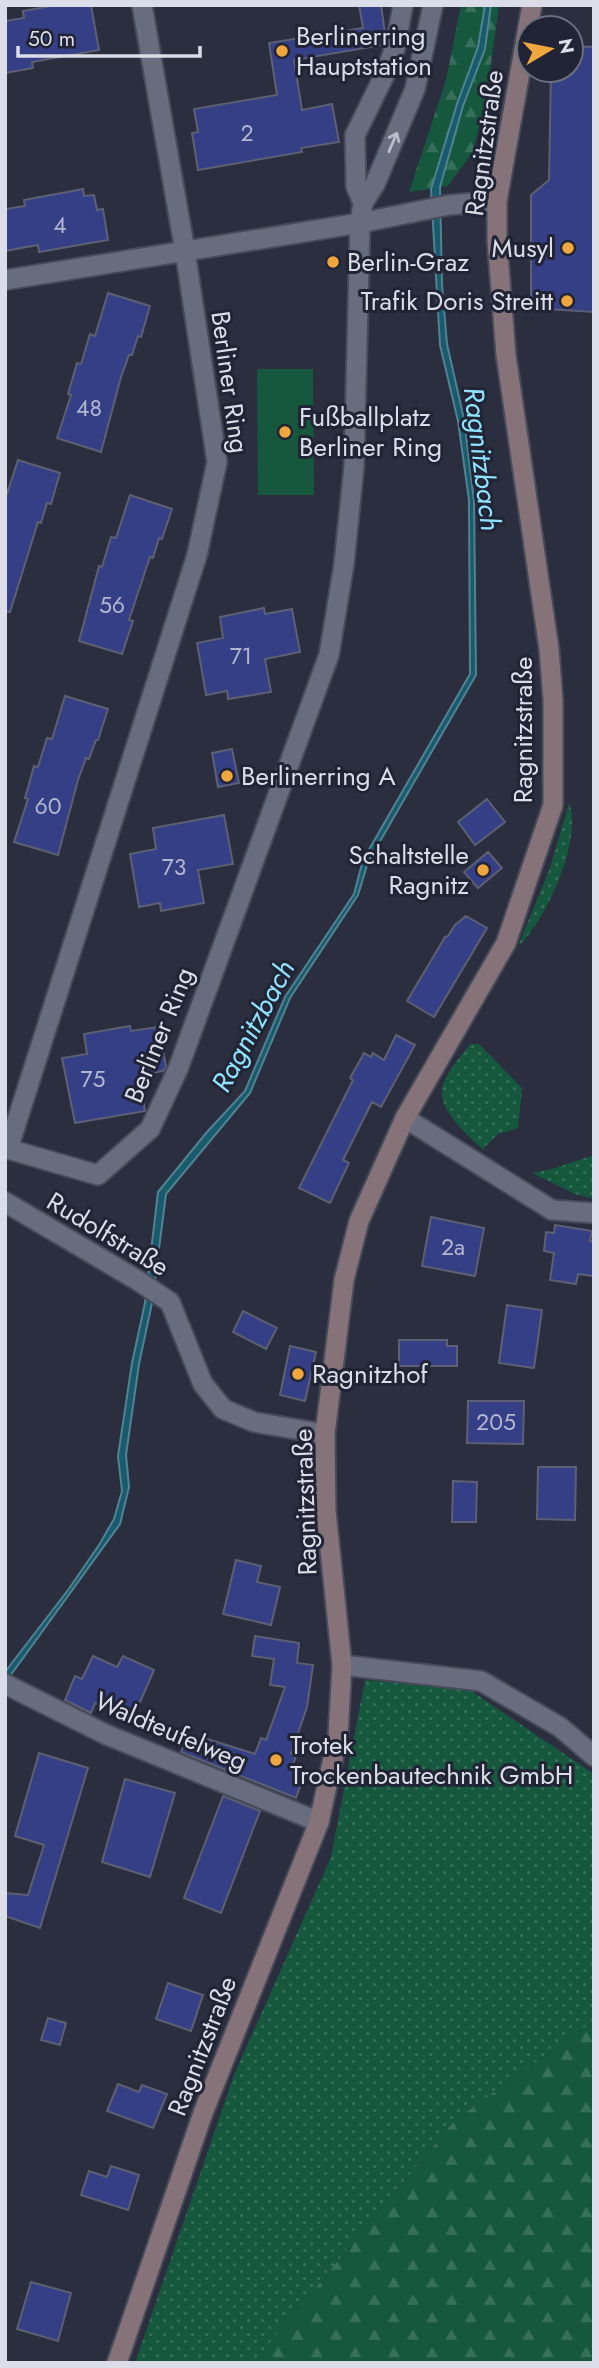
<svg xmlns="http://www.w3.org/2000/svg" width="599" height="2368" font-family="Jost,sans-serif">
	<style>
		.grass { fill: url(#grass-dots) }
		.forest { fill: url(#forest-firs) }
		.pitch { fill: #16583e }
		.water { fill: #185b6d; stroke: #528292; stroke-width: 2 }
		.building { fill: #353f86; stroke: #5c6072; stroke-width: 2 }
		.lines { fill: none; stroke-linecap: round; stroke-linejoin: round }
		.minor-casing { stroke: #474a58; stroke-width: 23 }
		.secondary-casing { stroke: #474a58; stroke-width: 23 }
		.minor { stroke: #676c7e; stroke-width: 19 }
		.secondary { stroke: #867279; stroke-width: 19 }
		.oneway { stroke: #b8bcc8 }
		.poi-dot { fill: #f0a63f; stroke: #212434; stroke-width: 2.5 }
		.labels { text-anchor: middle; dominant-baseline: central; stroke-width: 6; stroke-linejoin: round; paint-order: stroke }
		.number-label { font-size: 23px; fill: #b2b6d0 }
		.poi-label { font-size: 26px; fill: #dbdee8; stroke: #212434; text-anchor: start }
		.street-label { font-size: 26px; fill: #dbdee8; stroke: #212434 }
		.water-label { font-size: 28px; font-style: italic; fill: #90e3fe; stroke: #212434 }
	</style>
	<defs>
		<pattern id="grass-dots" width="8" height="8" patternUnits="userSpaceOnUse" patternTransform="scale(1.75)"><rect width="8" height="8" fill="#16583e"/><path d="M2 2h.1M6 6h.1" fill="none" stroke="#37705a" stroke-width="1.8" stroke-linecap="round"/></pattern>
		<pattern id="forest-firs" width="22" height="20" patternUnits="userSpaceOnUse" patternTransform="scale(1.75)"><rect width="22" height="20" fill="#16583e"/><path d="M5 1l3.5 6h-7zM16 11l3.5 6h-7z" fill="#37705a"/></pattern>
	</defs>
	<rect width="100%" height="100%" fill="#2a2e3e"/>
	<path class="grass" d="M 569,803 C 583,839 547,917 521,944 L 519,944 L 550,868 Z
		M 470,1044 L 479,1044 L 522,1088 L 518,1128 L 498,1134 L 483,1149 C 468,1137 440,1111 442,1091 C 443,1075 461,1057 470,1044 Z
		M 594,1155 L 594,1199 L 575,1194 L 532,1173 L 552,1169 Z
		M 365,1680 L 470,1690 L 594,1774 L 594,2021 L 455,2120 L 268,2345 L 268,2363 L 135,2363 L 234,2075 L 331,1857 Z"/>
	<path class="forest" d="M 461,5 L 485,5 L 478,47 L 457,104 L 431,189 L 409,192 L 446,80 Z
		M 491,5 L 499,5 L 487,93 L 473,152 L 448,186 L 440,187 L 463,106 L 485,49 Z
		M 594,2021 L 594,2363 L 268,2363 L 268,2345 L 455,2120 Z"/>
	<path class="pitch" d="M 257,369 L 313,369 L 314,495 L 258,495 Z"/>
	<path class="water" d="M 485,5 L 491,5 L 485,49 L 463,106 L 440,187 L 442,285 L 447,344 L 464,419 L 474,501 L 476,675 L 368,862 L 358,895 L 290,998 L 250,1093 L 166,1194 L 152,1303 L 139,1364 L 126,1455 L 129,1487 L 120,1524 L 5,1683 L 5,1672 L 68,1590 L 99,1545 L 114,1519 L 122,1491 L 118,1456 L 132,1363 L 145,1303 L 158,1192 L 207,1132 L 245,1091 L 285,997 L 354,894 L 363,860 L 470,674 L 469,500 L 458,421 L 440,345 L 431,189 L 457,104 L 478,47 Z"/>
	<path class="building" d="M 57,5 L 91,5 L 99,50 L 32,62 L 33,68 L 5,73 L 5,21 L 24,18 L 23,11 Z
		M 359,5 L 381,5 L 385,33 L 383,45 L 294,60 L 302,110 L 332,104 L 339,142 L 301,148 L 302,152 L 198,170 L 192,133 L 198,132 L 194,109 L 277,95 L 269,43 L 363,28 Z
		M 571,46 L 594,47 L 594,312 L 531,308 L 531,195 L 549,180 L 551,70 L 571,70 Z
		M 83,189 L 84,196 L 94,195 L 97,210 L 103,209 L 108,240 L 39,252 L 38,245 L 5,251 L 5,209 L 25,206 L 24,200 Z
		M 108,293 L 150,306 L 141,337 L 138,336 L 132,355 L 129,355 L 121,377 L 101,452 L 57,438 L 71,395 L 68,394 L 77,363 L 81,364 L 90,334 L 95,336 Z
		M 18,460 L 60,473 L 51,504 L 47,503 L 41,523 L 38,522 L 10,612 L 5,611 L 5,500 Z
		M 130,495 L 172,509 L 162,539 L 159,538 L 153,558 L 150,557 L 129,620 L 133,621 L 122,654 L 79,641 L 99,566 L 102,567 L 111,537 L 116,538 Z
		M 264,608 L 265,614 L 292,609 L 300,652 L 265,659 L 271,692 L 228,699 L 227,691 L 206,695 L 197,643 L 223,638 L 220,617 Z
		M 65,696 L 108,709 L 98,740 L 96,740 L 89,759 L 86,758 L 78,780 L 58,855 L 14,842 L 28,799 L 25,798 L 34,766 L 38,767 L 47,738 L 52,739 Z
		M 232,749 L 239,783 L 218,787 L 212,753 Z
		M 487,799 L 505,822 L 475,845 L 458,822 Z
		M 224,815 L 233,864 L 198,870 L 204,903 L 161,911 L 160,903 L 139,907 L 130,854 L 156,849 L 153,828 Z
		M 488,852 L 502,868 L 478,888 L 464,872 Z
		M 466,916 L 487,928 L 434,1017 L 407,1001 L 445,937 L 448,936 L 455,925 Z
		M 130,1026 L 131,1031 L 159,1027 L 166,1067 L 163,1071 L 139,1075 L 145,1111 L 75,1123 L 62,1058 L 87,1054 L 84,1034 Z
		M 396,1035 L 415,1045 L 381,1107 L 372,1102 L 343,1160 L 349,1163 L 330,1203 L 299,1188 L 353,1080 L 350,1078 L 364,1053 L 371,1057 L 373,1053 L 384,1060 Z
		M 431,1217 L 484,1228 L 475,1276 L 422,1266 Z
		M 555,1225 L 592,1231 L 590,1241 L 594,1242 L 594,1276 L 578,1274 L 576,1284 L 550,1280 L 554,1253 L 544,1251 L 546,1232 L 554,1233 Z
		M 507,1305 L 542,1310 L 534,1368 L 499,1363 Z
		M 243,1311 L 277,1328 L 266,1349 L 233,1332 Z
		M 399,1340 L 447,1340 L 447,1346 L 457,1346 L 457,1366 L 399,1366 Z
		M 290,1346 L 316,1352 L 305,1401 L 280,1395 Z
		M 468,1401 L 524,1401 L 523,1444 L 467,1443 Z
		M 538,1467 L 576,1467 L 575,1520 L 537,1519 Z
		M 453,1481 L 477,1482 L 476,1522 L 452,1522 Z
		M 236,1560 L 261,1566 L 257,1582 L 280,1587 L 271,1625 L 223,1614 Z
		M 255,1636 L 299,1643 L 297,1663 L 313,1665 L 307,1707 L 291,1754 L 296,1756 L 292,1767 L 305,1771 L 296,1798 L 181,1752 L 187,1738 L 198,1741 L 201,1737 L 255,1754 L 261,1738 L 266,1740 L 285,1687 L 270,1685 L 274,1659 L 252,1656 Z
		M 93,1656 L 117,1667 L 123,1656 L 154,1670 L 134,1716 L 120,1709 L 118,1713 L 95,1703 L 91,1713 L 65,1700 L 75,1676 L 82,1679 Z
		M 39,1753 L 88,1768 L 40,1928 L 5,1916 L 5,1893 L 28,1895 L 44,1845 L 15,1836 Z
		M 125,1779 L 175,1793 L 150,1877 L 102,1862 Z
		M 223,1796 L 260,1811 L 221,1913 L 184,1898 Z
		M 168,1983 L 203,1995 L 191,2031 L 156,2019 Z
		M 48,2018 L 66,2023 L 60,2045 L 41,2040 Z
		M 118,2084 L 139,2092 L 142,2085 L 167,2094 L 153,2128 L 107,2111 Z
		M 111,2166 L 139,2175 L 128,2210 L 81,2195 L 89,2171 L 107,2177 Z
		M 31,2282 L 71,2293 L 58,2341 L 17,2329 Z"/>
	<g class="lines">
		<g class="minor-casing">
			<path id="minor" d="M 142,5 L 185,251 L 217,462 L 197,555 L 8,1149 L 98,1175 L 150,1129 L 178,1069 L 329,655 L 344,564 L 354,466 L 360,223 L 363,203 L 375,184 L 415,89 L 433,5
				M 363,203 L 356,186 L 355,135 L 385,74 L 395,48 L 403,5
				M 5,280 L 360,223 L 449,205 L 497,201
				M 405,1118 L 552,1210 L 594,1213
				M 5,1202 L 137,1280 L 170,1302 L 203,1384 L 223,1409 L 254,1422 L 325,1434
				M 342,1665 L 481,1681 L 560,1727 L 594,1756
				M 5,1684 L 105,1734 L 319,1822"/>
		</g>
		<g class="secondary-casing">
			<path id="secondary" d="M 117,2363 L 203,2113 L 319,1822 L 338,1736 L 342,1665 L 326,1511 L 325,1434 L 344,1280 L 359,1221 L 405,1118 L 506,943 L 553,805 L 553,700 L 549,649 L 506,355 L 497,240 L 497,201 L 532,5"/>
		</g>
		<use href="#minor" class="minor"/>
		<use href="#secondary" class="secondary"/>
	</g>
	<defs><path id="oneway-shaft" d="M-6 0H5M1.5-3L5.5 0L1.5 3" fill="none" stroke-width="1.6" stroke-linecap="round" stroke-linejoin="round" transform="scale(1.75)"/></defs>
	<use class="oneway" href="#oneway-shaft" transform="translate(393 142) rotate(-67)"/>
	<g class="poi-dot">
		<circle cx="282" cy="51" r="7"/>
		<circle cx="568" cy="248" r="7"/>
		<circle cx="333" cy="262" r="7"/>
		<circle cx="567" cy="301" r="7"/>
		<circle cx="285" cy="432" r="7"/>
		<circle cx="227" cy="776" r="7"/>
		<circle cx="483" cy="870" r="7"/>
		<circle cx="298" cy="1374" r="7"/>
		<circle cx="276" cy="1760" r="7"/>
	</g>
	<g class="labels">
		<g class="number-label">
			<text x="247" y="133">2</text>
			<text x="60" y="225">4</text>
			<text x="89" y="408">48</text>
			<text x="112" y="605">56</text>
			<text x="241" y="656">71</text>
			<text x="48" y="806">60</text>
			<text x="174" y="867">73</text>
			<text x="93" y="1079">75</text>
			<text x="453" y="1247">2a</text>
			<text x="496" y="1422">205</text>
		</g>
		<g class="poi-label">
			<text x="296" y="36">Berlinerring<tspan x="296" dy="30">Hauptstation</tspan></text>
			<text x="554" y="248" text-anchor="end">Musyl</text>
			<text x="347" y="262">Berlin-Graz</text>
			<text x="553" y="301" text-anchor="end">Trafik Doris Streitt</text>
			<text x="299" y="417">Fußballplatz<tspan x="299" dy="30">Berliner Ring</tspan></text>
			<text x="241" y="776">Berlinerring A</text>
			<text x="469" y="855" text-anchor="end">Schaltstelle<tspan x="469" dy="30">Ragnitz</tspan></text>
			<text x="312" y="1374">Ragnitzhof</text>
			<text x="290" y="1745">Trotek<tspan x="290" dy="30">Trockenbautechnik GmbH</tspan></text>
		</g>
		<g class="street-label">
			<text transform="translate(484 143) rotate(-82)">Ragnitzstraße</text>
			<text transform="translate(230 382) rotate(82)">Berliner Ring</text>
			<text transform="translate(523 730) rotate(-90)">Ragnitzstraße</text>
			<text transform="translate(159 1035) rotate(-68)">Berliner Ring</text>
			<text transform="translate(108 1234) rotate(31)">Rudolfstraße</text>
			<text transform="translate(305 1502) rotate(-92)">Ragnitzstraße</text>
			<text transform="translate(171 1731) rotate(23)">Waldteufelweg</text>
			<text transform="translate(202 2046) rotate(-69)">Ragnitzstraße</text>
		</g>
		<g class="water-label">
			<text transform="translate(482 459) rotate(83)">Ragnitzbach</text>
			<text transform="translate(253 1026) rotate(-62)">Ragnitzbach</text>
		</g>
	</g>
	<rect width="599" height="2368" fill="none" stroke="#dbdee8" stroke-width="14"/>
	<g transform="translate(550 49) rotate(80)"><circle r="33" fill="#212434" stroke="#6b6e7c" stroke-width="2"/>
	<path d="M0-5L12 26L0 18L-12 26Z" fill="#f0a63f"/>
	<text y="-10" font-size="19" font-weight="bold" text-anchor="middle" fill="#dbdee8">N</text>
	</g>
	<path d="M18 46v10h182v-10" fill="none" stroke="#dbdee8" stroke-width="3.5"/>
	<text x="28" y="46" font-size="21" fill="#dbdee8" stroke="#212434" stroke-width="5" paint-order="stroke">50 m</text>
</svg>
